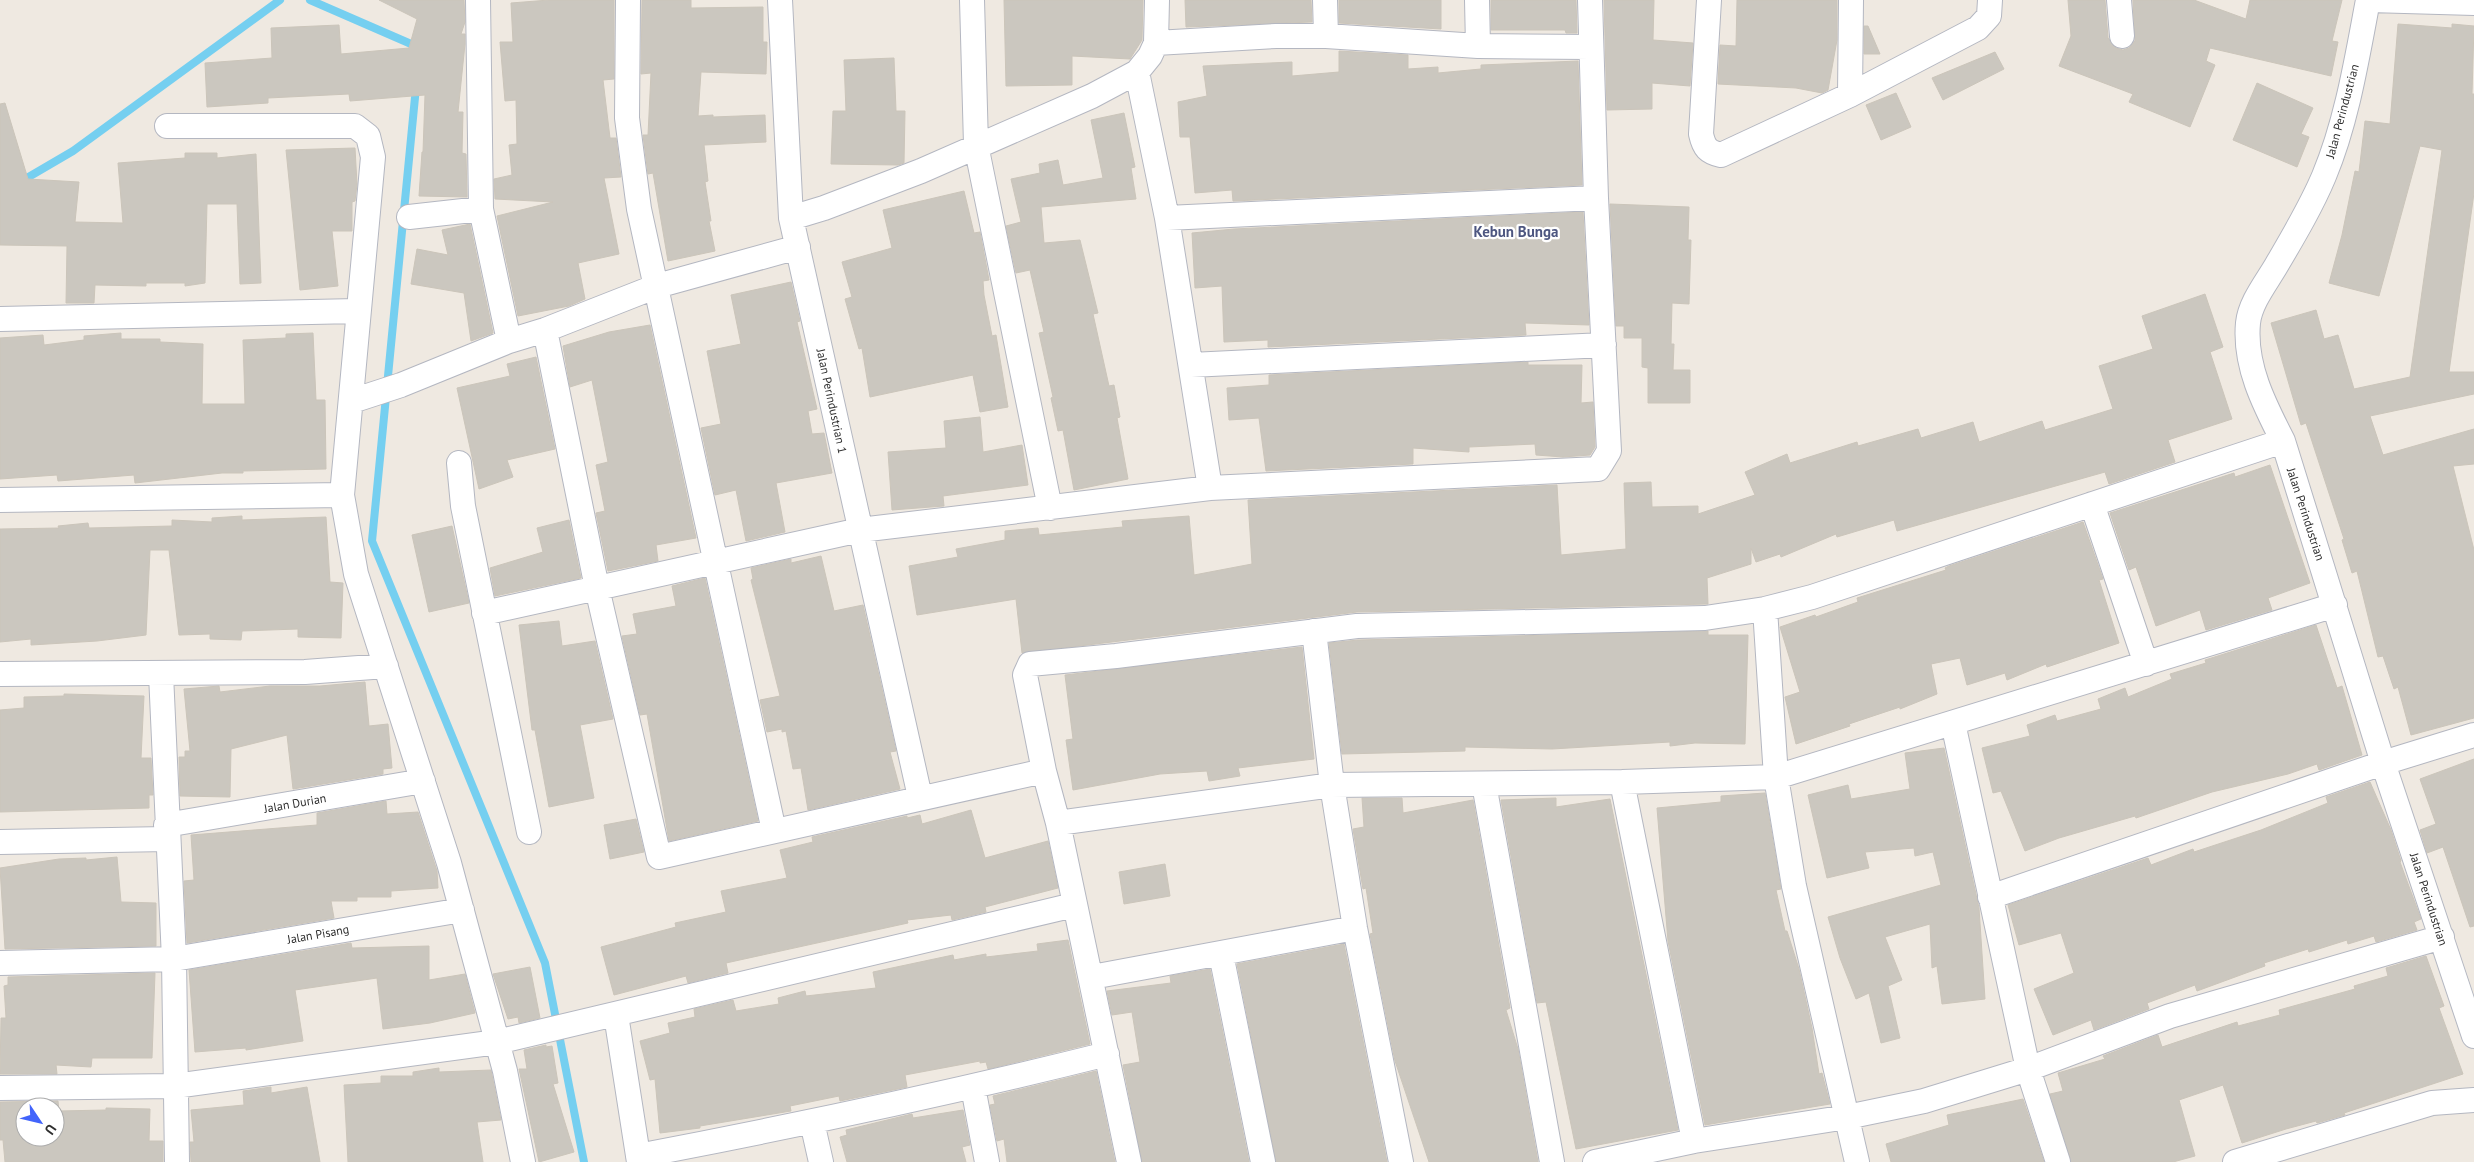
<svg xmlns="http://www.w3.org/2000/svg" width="2474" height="1162" font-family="'PT Sans',sans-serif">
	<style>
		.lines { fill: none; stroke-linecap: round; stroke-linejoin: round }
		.stream { stroke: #75cff0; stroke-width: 8 }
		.building { fill: #cbc7bf; stroke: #cbc5ba; fill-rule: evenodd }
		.minor-casing { stroke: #b4b7c1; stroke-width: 26 }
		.minor { stroke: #fff; stroke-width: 24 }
		.labels { text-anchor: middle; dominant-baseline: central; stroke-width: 4.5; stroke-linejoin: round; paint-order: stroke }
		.street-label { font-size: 12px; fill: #2e2e2e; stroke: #fff }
		.quarter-label { font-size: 15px; font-weight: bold; fill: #4d5680; stroke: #fff }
	</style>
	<rect width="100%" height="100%" fill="#efe9e1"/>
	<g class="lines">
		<path class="stream" d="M 310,0 L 418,47
			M 416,87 L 372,541 L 545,963 L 584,1162
			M 20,182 L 73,151 L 280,0"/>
	</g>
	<path class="building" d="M 379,0 L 464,0 L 465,22 L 461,34 L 465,34 L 465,44 L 458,112 L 463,112 L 462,153 L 466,154 L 467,197 L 419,196 L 422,152 L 423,152 L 425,95 L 350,101 L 349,94 L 268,98 L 268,103 L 207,107 L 205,63 L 272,58 L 271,28 L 339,25 L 341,54 L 409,48 L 417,19 Z
		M 549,0 L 614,0 L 614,79 L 603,80 L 610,138 L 616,138 L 621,177 L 604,178 L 619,254 L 578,263 L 585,299 L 569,306 L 518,316 L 497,216 L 553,202 L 495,199 L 494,179 L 512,175 L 509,145 L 517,144 L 516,100 L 505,101 L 500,42 L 513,42 L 511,3 Z
		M 642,0 L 691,0 L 691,8 L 763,7 L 763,42 L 767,42 L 766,74 L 701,72 L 698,116 L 713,115 L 713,117 L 765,115 L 766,142 L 704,145 L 708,181 L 705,182 L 711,221 L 709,221 L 715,251 L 668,261 L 653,173 L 648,174 L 643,135 L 648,135 L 651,73 L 641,74 Z
		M 1004,0 L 1143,0 L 1142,40 L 1130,59 L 1072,56 L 1072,85 L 1006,86 Z
		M 1185,0 L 1311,0 L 1312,22 L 1186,27 Z
		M 1339,0 L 1441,0 L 1441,29 L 1339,23 Z
		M 1491,0 L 1576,0 L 1577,33 L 1566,33 L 1565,30 L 1491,30 Z
		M 1604,0 L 1654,0 L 1653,40 L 1693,43 L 1690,86 L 1652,83 L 1652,109 L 1607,110 Z
		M 1737,0 L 1837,0 L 1837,40 L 1828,90 L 1822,93 L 1796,88 L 1718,84 L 1720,45 L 1736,46 Z
		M 2068,0 L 2105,0 L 2108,38 L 2116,48 L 2123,50 L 2129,48 L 2135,41 L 2133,0 L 2194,0 L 2246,19 L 2250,0 L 2342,0 L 2332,41 L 2338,42 L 2331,76 L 2210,48 L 2206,61 L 2215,65 L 2190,127 L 2129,102 L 2133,94 L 2059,66 L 2071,36 Z
		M 2398,24 L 2452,28 L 2452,24 L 2474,26 L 2472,94 L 2474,94 L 2474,193 L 2449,372 L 2474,372 L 2474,394 L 2370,416 L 2383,455 L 2474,429 L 2474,464 L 2453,466 L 2474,550 L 2474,718 L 2411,735 L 2398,687 L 2394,689 L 2383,656 L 2378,657 L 2357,571 L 2352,573 L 2342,540 L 2344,539 L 2306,423 L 2301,425 L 2271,323 L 2316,310 L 2324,339 L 2338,335 L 2354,389 L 2410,377 L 2442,150 L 2420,146 L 2379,296 L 2329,283 L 2342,235 L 2355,171 L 2359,172 L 2365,121 L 2390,124 Z
		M 1864,26 L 1868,26 L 1880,54 L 1864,54 Z
		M 1339,51 L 1408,55 L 1408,69 L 1438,67 L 1438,73 L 1481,69 L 1481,65 L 1578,61 L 1582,185 L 1233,201 L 1232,190 L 1195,193 L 1190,137 L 1180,137 L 1178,102 L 1207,96 L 1203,66 L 1292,62 L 1292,76 L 1339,72 Z
		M 1995,52 L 2004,69 L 1943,100 L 1932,78 Z
		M 894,58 L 896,111 L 905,111 L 904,163 L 898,165 L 831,164 L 833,111 L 846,111 L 844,60 Z
		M 2257,83 L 2313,108 L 2301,134 L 2309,137 L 2297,167 L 2233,140 Z
		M 1896,93 L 1911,127 L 1881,140 L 1866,105 Z
		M 5,103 L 28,179 L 79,182 L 75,222 L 123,223 L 118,163 L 185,158 L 185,153 L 217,153 L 217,158 L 256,154 L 261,283 L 240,284 L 237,204 L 207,204 L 205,283 L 185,286 L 185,283 L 146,283 L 146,286 L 95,285 L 94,303 L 66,303 L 67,246 L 0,245 L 0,104 Z
		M 1124,113 L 1135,167 L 1131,168 L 1136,199 L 1041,207 L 1044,243 L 1080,240 L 1098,313 L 1093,314 L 1109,386 L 1114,385 L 1120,417 L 1117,418 L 1128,479 L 1074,490 L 1063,430 L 1058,431 L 1051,398 L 1053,397 L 1039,333 L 1044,332 L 1030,270 L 1016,273 L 1006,226 L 1021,222 L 1011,179 L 1040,173 L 1039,164 L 1058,160 L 1063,185 L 1103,178 L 1091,120 Z
		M 355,148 L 357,184 L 355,201 L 352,202 L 352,231 L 332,231 L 338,286 L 300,290 L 286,150 Z
		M 964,191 L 974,233 L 980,232 L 989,280 L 983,281 L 984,295 L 992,336 L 996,335 L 1008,407 L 980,412 L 973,375 L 870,397 L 862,348 L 859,349 L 845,299 L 852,297 L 842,262 L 892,248 L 883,210 Z
		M 1610,204 L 1689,207 L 1688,240 L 1691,240 L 1689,304 L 1672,303 L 1671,344 L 1674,344 L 1673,370 L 1690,370 L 1690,403 L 1648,403 L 1648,368 L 1642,367 L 1642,338 L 1624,338 L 1624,326 L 1616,326 Z
		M 1583,212 L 1589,325 L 1525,323 L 1526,335 L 1268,347 L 1268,340 L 1224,342 L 1222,286 L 1195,288 L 1192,233 L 1234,229 Z
		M 470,224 L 493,333 L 471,341 L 464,293 L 411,284 L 417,249 L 448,255 L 442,230 Z
		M 791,282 L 800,321 L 797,322 L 817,409 L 808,411 L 812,434 L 824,433 L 832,473 L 776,483 L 785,532 L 746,541 L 736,490 L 715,495 L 701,428 L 721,424 L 707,351 L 741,344 L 731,295 Z
		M 2205,294 L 2223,347 L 2210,352 L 2232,419 L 2168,440 L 2175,462 L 2109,484 L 2105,472 L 1897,531 L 1894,520 L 1837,537 L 1836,534 L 1781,557 L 1780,554 L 1756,562 L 1751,548 L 1751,564 L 1707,578 L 1708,604 L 1357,612 L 1022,653 L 1016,599 L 917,615 L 909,566 L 958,557 L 956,549 L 1005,540 L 1005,531 L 1038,528 L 1039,535 L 1123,527 L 1122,521 L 1189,516 L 1194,575 L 1252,564 L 1248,500 L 1557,485 L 1561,555 L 1626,549 L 1624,483 L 1651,482 L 1652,507 L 1698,506 L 1698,514 L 1755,495 L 1745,472 L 1787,454 L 1790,463 L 1857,442 L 1858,446 L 1918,429 L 1921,438 L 1973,422 L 1979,442 L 2042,421 L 2045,430 L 2113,409 L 2099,366 L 2153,349 L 2142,316 Z
		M 650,325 L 696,538 L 656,545 L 658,561 L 608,571 L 596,513 L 605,511 L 596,465 L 608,462 L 592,380 L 570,387 L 563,346 L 609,332 Z
		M 121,333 L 121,339 L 160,339 L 160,342 L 203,344 L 202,404 L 245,404 L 243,340 L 286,338 L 286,334 L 313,333 L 316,400 L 325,400 L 326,469 L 243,471 L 243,473 L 222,473 L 135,483 L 134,475 L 58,481 L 57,475 L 0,479 L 0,338 L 43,335 L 44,345 L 84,340 L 84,336 Z
		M 536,357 L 555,449 L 507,460 L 513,477 L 479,489 L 457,388 L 510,376 L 507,364 Z
		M 1528,362 L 1528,365 L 1582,365 L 1581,403 L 1593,402 L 1595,447 L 1590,455 L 1563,457 L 1536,455 L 1535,444 L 1469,447 L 1469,452 L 1413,448 L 1413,464 L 1266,471 L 1259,418 L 1229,420 L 1227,388 L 1269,385 L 1269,375 Z
		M 980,417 L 983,452 L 1022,445 L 1028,485 L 943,496 L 944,506 L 892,510 L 888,452 L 946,448 L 944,421 Z
		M 2270,465 L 2310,583 L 2268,598 L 2272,610 L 2206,630 L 2200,610 L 2156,626 L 2136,567 L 2129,570 L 2110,513 L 2234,473 L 2235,477 Z
		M 242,516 L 242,520 L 326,517 L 330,582 L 343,583 L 341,638 L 298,637 L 298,629 L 242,631 L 241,640 L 210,639 L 210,634 L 179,635 L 169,550 L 150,550 L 146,635 L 97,641 L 31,645 L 31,639 L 0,642 L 0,529 L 59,528 L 58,526 L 88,523 L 89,528 L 172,526 L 172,520 L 212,522 L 212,518 Z
		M 569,520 L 581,578 L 495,596 L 490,568 L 543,552 L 537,528 Z
		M 2083,522 L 2103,579 L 2099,580 L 2119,643 L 2047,667 L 2046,664 L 2007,680 L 2005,673 L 1967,685 L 1960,658 L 1931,664 L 1937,694 L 1900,709 L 1900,707 L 1849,724 L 1850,726 L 1796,744 L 1785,697 L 1800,692 L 1780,627 L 1815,615 L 1816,617 L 1858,602 L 1857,598 L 1946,570 L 1945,568 L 1949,566 Z
		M 452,526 L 469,603 L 429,612 L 412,535 Z
		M 821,556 L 834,611 L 863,605 L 896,751 L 890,752 L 900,789 L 808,810 L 801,768 L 793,769 L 786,731 L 782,732 L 782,729 L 767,732 L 760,700 L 780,696 L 751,580 L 753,579 L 751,568 L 791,559 L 791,563 Z
		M 705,578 L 758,821 L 669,841 L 647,714 L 640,715 L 622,636 L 637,634 L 633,614 L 676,606 L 672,586 Z
		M 559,621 L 562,646 L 595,641 L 613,719 L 580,725 L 594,798 L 549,807 L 535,730 L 532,730 L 519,625 Z
		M 2316,625 L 2337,688 L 2342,686 L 2362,755 L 2319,770 L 2317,764 L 2288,774 L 2212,792 L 2136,818 L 2135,816 L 2059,838 L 2025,851 L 2001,791 L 1993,793 L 1982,748 L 2030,736 L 2027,725 L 2055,715 L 2057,721 L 2101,709 L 2098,699 L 2125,688 L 2128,697 L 2172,679 L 2170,674 L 2206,663 L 2205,660 Z
		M 1708,631 L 1708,635 L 1748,635 L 1745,744 L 1695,743 L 1670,746 L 1670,742 L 1552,749 L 1465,747 L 1465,751 L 1342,754 L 1329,643 L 1358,640 Z
		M 1302,647 L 1314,759 L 1238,768 L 1240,776 L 1209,781 L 1207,771 L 1160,774 L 1073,790 L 1066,740 L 1073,739 L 1065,675 Z
		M 365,682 L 369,726 L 388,724 L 392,768 L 383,769 L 383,774 L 293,789 L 287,735 L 231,749 L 230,797 L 180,796 L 179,757 L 185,757 L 185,751 L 190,751 L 184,689 L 219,686 L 220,692 L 270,686 L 320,686 Z
		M 64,694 L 144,696 L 141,758 L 151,758 L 153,795 L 149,795 L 149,808 L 0,812 L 0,710 L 24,708 L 24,697 L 64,696 Z
		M 1944,748 L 1979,908 L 1985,999 L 1942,1004 L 1937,966 L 1932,968 L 1930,924 L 1885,937 L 1902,980 L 1888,986 L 1900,1038 L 1881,1043 L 1869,993 L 1856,999 L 1840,958 L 1828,917 L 1941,885 L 1933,852 L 1915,856 L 1914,848 L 1865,852 L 1869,868 L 1827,878 L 1808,795 L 1848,785 L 1851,799 L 1910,789 L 1905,753 Z
		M 2474,759 L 2474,926 L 2470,927 L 2443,847 L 2427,853 L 2420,830 L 2436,824 L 2420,779 Z
		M 2370,782 L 2391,830 L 2401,861 L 2400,862 L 2421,919 L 2414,922 L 2417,930 L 2376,942 L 2374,936 L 2348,944 L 2347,940 L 2309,952 L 2308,949 L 2264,963 L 2265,966 L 2197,991 L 2195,985 L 2147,1003 L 2149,1009 L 2094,1030 L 2091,1020 L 2053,1035 L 2034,989 L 2074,973 L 2061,933 L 2019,945 L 2008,905 L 2148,858 L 2151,865 L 2193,849 L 2194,852 L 2261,830 L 2328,803 L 2326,797 Z
		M 1765,793 L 1781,889 L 1776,890 L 1785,931 L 1787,931 L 1799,969 L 1812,1028 L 1819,1074 L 1822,1073 L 1830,1104 L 1705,1125 L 1668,941 L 1657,808 L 1721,802 L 1721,796 Z
		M 1362,798 L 1402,798 L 1403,813 L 1473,800 L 1510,1008 L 1506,1010 L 1518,1049 L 1538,1162 L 1429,1162 L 1395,1061 L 1370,934 L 1373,933 L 1366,888 L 1363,889 L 1353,829 L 1364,827 Z
		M 1556,798 L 1556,807 L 1610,799 L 1678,1130 L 1576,1149 L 1546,1002 L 1537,1003 L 1501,800 Z
		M 386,801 L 387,814 L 418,812 L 437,871 L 438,888 L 391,891 L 391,897 L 357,897 L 357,901 L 331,901 L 334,918 L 187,943 L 184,881 L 194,880 L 191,835 L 317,825 L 317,813 Z
		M 971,810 L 985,858 L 1048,841 L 1058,888 L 985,907 L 986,912 L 952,920 L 951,915 L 907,920 L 908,923 L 726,963 L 728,973 L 688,983 L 686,976 L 614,995 L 601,947 L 676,927 L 675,923 L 726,912 L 721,891 L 787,878 L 780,850 L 813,842 L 812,837 L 907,816 L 907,818 L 920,815 L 922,824 Z
		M 636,819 L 644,852 L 610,859 L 604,825 Z
		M 117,857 L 121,902 L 156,903 L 156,946 L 5,949 L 0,868 L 59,859 L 86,858 L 86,860 Z
		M 1165,864 L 1170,896 L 1124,904 L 1119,872 Z
		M 1068,940 L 1090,1044 L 988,1069 L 986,1062 L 980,1063 L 980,1061 L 905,1075 L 907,1087 L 840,1101 L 839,1096 L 790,1106 L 791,1111 L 700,1126 L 700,1128 L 660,1133 L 655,1079 L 650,1080 L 640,1041 L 670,1033 L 668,1023 L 695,1017 L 694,1009 L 733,1000 L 736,1011 L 779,1004 L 778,998 L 805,991 L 806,996 L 876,988 L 873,972 L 953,955 L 954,960 L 986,954 L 986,957 L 1038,951 L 1037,944 Z
		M 351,943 L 352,948 L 429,946 L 429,980 L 465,974 L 475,1013 L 430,1023 L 383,1029 L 377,978 L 295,990 L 303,1041 L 246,1050 L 246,1048 L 195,1052 L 189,970 Z
		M 1344,944 L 1387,1162 L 1276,1162 L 1237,964 Z
		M 2426,956 L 2444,1006 L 2439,1008 L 2463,1074 L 2344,1113 L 2345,1115 L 2317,1123 L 2316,1121 L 2286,1129 L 2242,1143 L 2223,1085 L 2179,1100 L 2195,1156 L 2173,1162 L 2071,1162 L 2050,1094 L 2063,1091 L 2058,1073 L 2105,1059 L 2103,1056 L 2158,1035 L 2162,1047 L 2237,1022 L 2238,1026 L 2280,1015 L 2279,1010 L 2355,989 L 2354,986 L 2388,976 L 2386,968 Z
		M 530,967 L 540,1018 L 519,1023 L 518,1017 L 508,1019 L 493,974 Z
		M 1210,969 L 1249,1162 L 1142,1162 L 1123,1065 L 1140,1062 L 1132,1012 L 1112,1015 L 1107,991 L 1171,983 L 1170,976 Z
		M 155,973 L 152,1058 L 92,1058 L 91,1067 L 56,1065 L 57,1074 L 0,1074 L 1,1018 L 6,1018 L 4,986 L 8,985 L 8,977 Z
		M 546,1045 L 546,1047 L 552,1046 L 558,1083 L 553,1084 L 574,1152 L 539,1162 L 519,1069 L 527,1069 L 524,1050 Z
		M 439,1068 L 439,1072 L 491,1070 L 501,1120 L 477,1122 L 483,1162 L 348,1162 L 344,1085 L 381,1083 L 381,1076 L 413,1076 L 413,1072 Z
		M 1096,1071 L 1115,1162 L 1007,1162 L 1004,1139 L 997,1141 L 990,1105 L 995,1104 L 993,1096 Z
		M 271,1087 L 271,1093 L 307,1087 L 320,1162 L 191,1162 L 190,1142 L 194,1142 L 191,1110 L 244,1105 L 243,1091 Z
		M 2023,1099 L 2044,1162 L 1891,1162 L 1886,1144 L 1949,1125 L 1947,1115 Z
		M 58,1101 L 59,1111 L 106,1110 L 106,1108 L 150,1109 L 149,1141 L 163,1141 L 163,1162 L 5,1162 L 3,1140 L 0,1140 L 0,1102 ZM 25,1107 L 55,1107 L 55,1137 L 25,1137 Z
		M 963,1110 L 970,1145 L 962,1147 L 966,1162 L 847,1162 L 840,1137 L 847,1135 L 846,1130 L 912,1114 L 913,1118 Z"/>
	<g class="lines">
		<g class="minor-casing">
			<path id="minor" d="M 478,0 L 481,209 L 509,341
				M 628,0 L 627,118 L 639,209 L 774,831
				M 780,0 L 791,218 L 920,797
				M 972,0 L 976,145 L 1050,508
				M 1325,0 L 1326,36
				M 1477,0 L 1478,46
				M 1709,0 L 1701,134 C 1704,148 1708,152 1721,155 L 1850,95 L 1978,28 L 1989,16 L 1990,0
				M 2119,0 L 2122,36
				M 2368,0 C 2357,58 2347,121 2324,176 C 2311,207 2293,237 2276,266 C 2266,283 2250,303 2248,323 C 2244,365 2264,404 2283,441 L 2383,763 L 2474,1036
				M 2370,0 L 2474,3
				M 1156,43 L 1157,0
				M 1137,72 L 1167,218 L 1210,488
				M 1850,95 L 1851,0
				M 167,126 L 355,126 L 368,136 L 373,157 L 342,495 L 356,574 L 449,863 L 505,1071 L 523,1162
				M 409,217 L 481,209
				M 791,218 L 824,208 L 921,171 L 1092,96 L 1137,72 L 1150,56 L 1156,43 L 1276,36 L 1326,36 L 1478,46 L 1591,47
				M 1167,218 L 1596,198
				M 0,319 L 357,311
				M 545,330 L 597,588 L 659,857 L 1044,771
				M 1191,365 L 1604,345
				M 352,401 L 401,385 L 509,341 L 545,330 L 657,286 L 798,247
				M 459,463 L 463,506 L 529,832
				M 0,500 L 342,495
				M 2092,504 L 2146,664
				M 1765,609 L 1776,777 L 1794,886 L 1857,1162
				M 484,613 L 860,530 L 1210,488 L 1598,469 L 1609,451 L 1596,198 L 1590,0
				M 1314,631 L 1332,785 L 1355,928 L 1401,1162
				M 0,674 L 305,672 L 386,666
				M 161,674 L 174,959 L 177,1162
				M 1953,723 L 2028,1069 L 2058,1162
				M 1622,782 L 1694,1141
				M 1484,784 L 1552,1162
				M 1058,823 L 1332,785 L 1622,782 L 1776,777 L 2335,605
				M 166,825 L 423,781
				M 0,842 L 167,839
				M 1990,897 L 2383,763 L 2474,735
				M 1221,954 L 1263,1162
				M 0,963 L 174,959 L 462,910
				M 1092,977 L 1355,928
				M 616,1015 L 639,1162
				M 973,1087 L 987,1162
				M 0,1088 L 175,1086 L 497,1042 L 1074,905
				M 812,1122 L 821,1162
				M 638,1156 C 795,1126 951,1093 1107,1054
				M 1129,1162 L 1058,823 L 1044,771 L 1025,675 L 1030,664 L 1116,656 L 1357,626 L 1705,618 L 1765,609 L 1812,597 L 2283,441
				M 1595,1162 L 1694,1141 L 1847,1117 L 1924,1101 L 2028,1069 L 2170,1016 L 2442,937
				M 2235,1162 L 2432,1103 L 2474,1100"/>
		</g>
		<use href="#minor" class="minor"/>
	</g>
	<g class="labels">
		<g class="street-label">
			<text transform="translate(2342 111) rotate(-75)">Jalan Perindustrian</text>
			<text transform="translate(832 401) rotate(78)">Jalan Perindustrian 1</text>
			<text transform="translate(2306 514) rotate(72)">Jalan Perindustrian</text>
			<text transform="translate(295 803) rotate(-10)">Jalan Durian</text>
			<text transform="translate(2429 899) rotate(72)">Jalan Perindustrian</text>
			<text transform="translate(318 934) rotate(-10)">Jalan Pisang</text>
		</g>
		<g class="quarter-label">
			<text x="1516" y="231">Kebun Bunga</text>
		</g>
	</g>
	<g transform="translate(40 1122) rotate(125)"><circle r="24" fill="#ffffff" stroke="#ababab"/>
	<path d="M0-4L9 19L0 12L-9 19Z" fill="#4264fb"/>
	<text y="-8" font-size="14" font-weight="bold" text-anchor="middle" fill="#2e2e2e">U</text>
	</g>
</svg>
